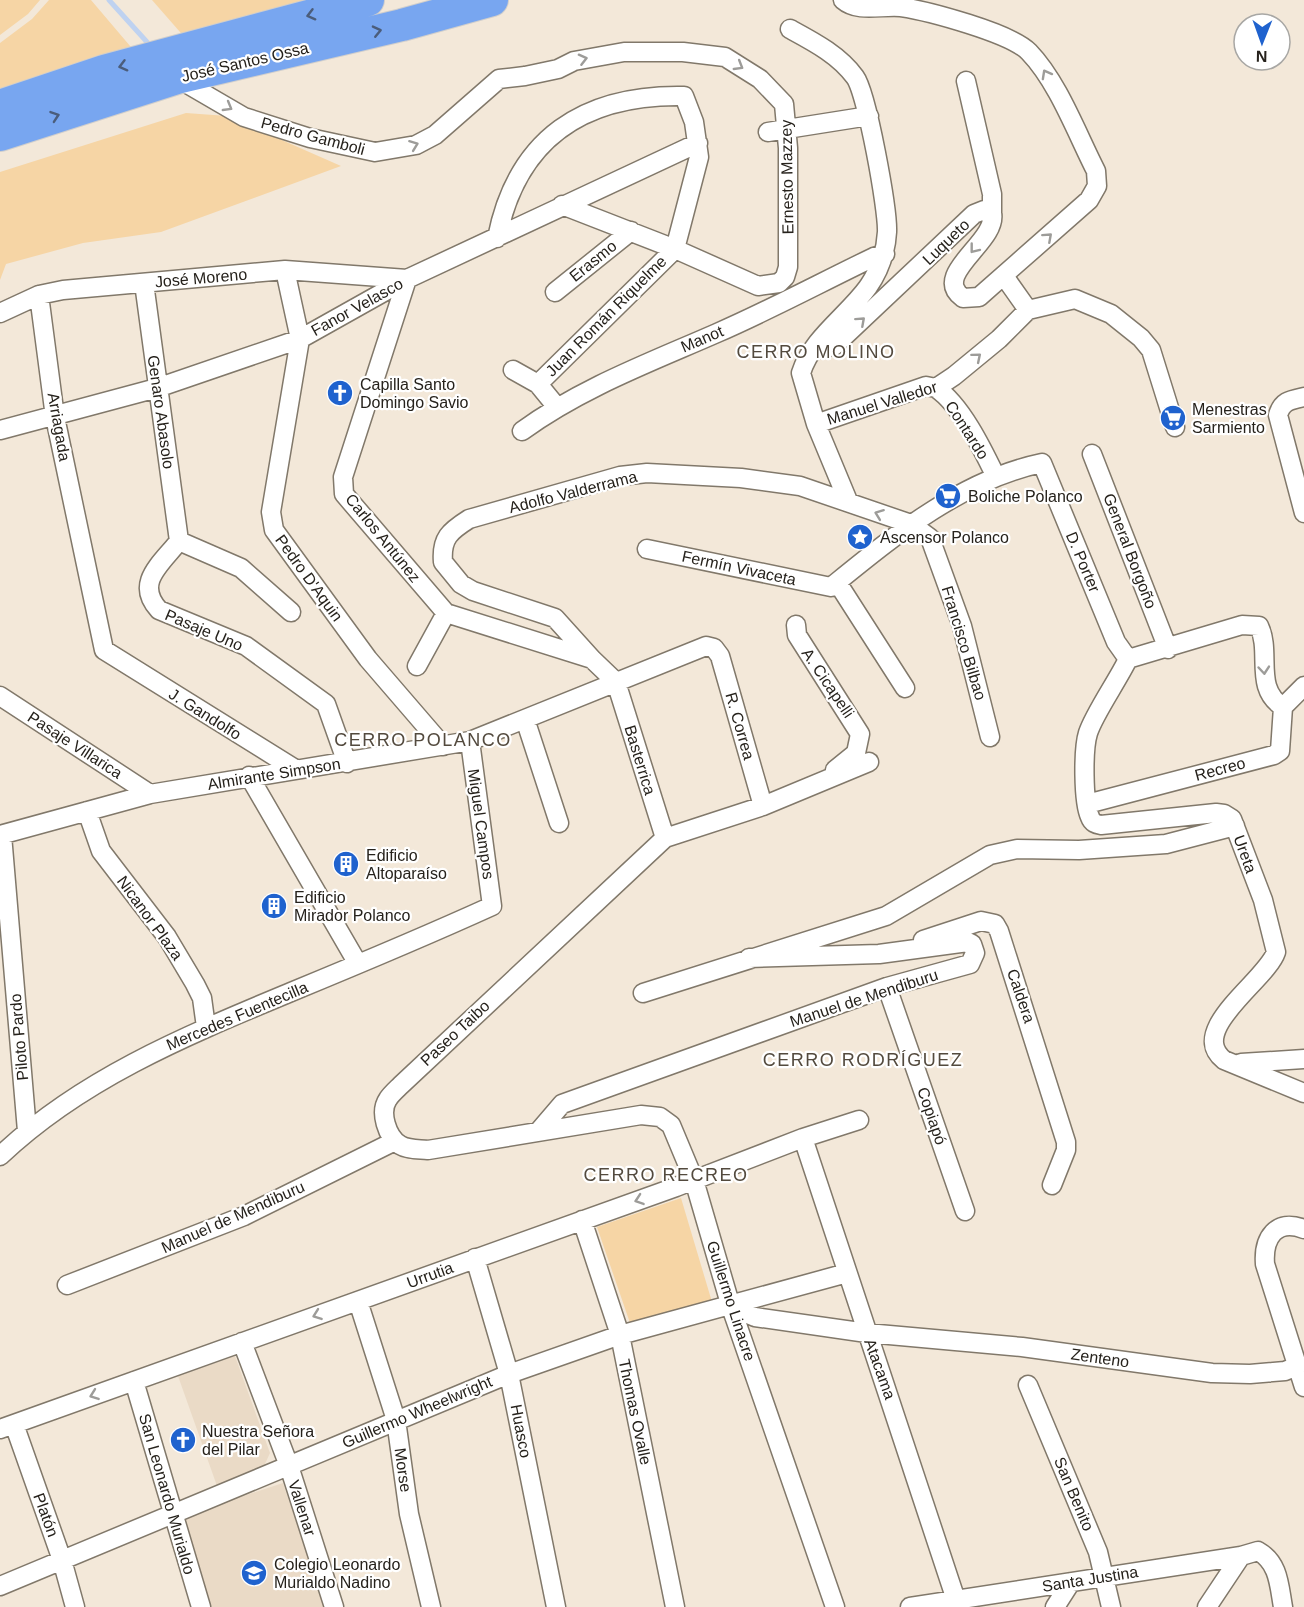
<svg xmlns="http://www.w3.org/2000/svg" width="1304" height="1607" font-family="Helvetica,sans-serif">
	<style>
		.built { fill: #eadac6 }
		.green { fill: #f6d5a5 }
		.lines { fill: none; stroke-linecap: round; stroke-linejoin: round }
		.stream { stroke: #bfd2f0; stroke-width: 5 }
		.street-casing { stroke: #81786a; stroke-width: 21 }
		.highway-casing { stroke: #cfcecd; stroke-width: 34 }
		.street { stroke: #fff; stroke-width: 18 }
		.highway { stroke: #78a6f0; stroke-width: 32 }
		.oneway { stroke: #4b5d7b }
		.oneway2 { stroke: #9d9c99 }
		.labels { text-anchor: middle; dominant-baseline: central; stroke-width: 4.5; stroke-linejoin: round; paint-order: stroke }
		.street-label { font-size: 16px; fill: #26221c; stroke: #fff }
		.poi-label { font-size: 16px; fill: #26221c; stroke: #fff; text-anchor: start }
		.neighbourhood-label { font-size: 18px; letter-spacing: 1.5px; fill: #534a3e; stroke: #fff }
	</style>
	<rect width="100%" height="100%" fill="#f3e8d9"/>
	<path class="built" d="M 235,1356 L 270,1453 L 264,1466 L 217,1486 L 178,1376 Z
		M 283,1483 L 325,1607 L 207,1607 L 178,1517 Z"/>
	<path class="green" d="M 0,0 L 40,0 L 28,14 L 0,35 Z
		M 49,0 L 91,0 L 136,53 L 0,98 L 0,43 L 32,19 Z
		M 152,0 L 324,0 L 187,40 Z
		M 186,113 L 227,116 L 341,166 L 161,232 L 83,243 L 6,264 L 0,280 L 0,172 Z
		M 681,1198 L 712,1302 L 630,1323 L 597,1227 Z"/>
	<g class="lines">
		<path class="stream" d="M 109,0 L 147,42"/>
		<g class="street-casing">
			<path id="street" d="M 790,29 C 814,42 839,55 855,77 C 867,93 888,210 887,232 C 886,252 879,271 868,287 C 847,316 812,338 801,373 L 816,424 L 848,501
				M 177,78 L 244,117 L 310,138 L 375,152 L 416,145 L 435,135 L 499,79 L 525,76 L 558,69 L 574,61 L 624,52 L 683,52 L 725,57 L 760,79 L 784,104 L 788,148 L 788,267 L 785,277 L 779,283 L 758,286 L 675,249 L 562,205
				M 966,81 L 992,194 L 992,213
				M 768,132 L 869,116
				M 497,238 C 517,138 584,94 684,96 L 694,122 L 699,157 L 675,249 L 538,384
				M 285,270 L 300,339 L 271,512 L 274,530 L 368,659 L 443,746
				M 1004,276 L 1028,310
				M 144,283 L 179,541
				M 555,292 L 631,231
				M 39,295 L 55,417 L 104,650 L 295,769
				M 0,313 L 39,295 L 63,290 L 285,270 L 407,279 L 343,477 L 344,494 L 446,613 L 592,659 L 616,682 L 665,838
				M 813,350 L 834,346 L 974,214 L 984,210 L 992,213 C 998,242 930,274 963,298 L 979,297 L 1089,200 L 1097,186 L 1096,171 C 1077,134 1058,82 1029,52 C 1011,33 928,11 901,7 C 882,5 858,13 843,0
				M 513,370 L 538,384 L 556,406
				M 936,388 C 961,405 982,448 995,475
				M 1304,397 C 1290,400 1282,401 1278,415 L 1304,513
				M 816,424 L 926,386 L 936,388 L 954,376 L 999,339 L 1028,310 L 1075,299 L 1111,314 L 1141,338 L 1151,350 L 1175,427
				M 0,430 L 157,388 L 300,339 L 407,279 L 698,143
				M 522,431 C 581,388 651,362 717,333 C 770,310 822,282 874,257 L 885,254
				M 1092,454 L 1168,649
				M 179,541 C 161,564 134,583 159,610 L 246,646 L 326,704 L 347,763
				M 179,541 L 241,568 L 291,612
				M 647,549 L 831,587 C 894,536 961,480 1042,463 L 1116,642 L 1128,659
				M 837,582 L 905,688
				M 796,625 L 797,635 L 860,734 L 856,753 L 835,770
				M 592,659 L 555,618 L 473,591 L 461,584 L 443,562 C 441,538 450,531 469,519 L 620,476 L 647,473 L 741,478 L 800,486 L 911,524 L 930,538 L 962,626 L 990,737
				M 417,666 L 446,613
				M 0,696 L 150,794
				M 1283,707 C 1253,688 1272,653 1259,626 L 1242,625 L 1128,659 C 1118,680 1094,714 1088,733 C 1083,749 1083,802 1090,817 C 1092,823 1096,824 1101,825 L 1216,813 L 1224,814 L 1232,819 L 1263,900 L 1276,952 C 1267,980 1186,1030 1224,1060 L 1304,1093
				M 525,719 L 559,823
				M 249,776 L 358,964
				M 1087,804 L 1274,755 L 1280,751 L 1283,707 L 1304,686
				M 87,811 L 101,851 L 167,937 L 195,984 L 202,998 L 206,1027
				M 0,835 L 150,794 L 470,741 L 706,646 L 714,648 L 720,656 L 763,806
				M 2,835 L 27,1131
				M 923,940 L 981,921 L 995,924 L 999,931 L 1066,1142 L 1066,1150 L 1052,1185
				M 887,987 L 965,1211
				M 643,993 L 886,916 L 990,855 L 1017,849 L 1079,850 L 1166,844 L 1235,826
				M 1241,1063 L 1304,1059
				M 538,1132 L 562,1104 L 887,987 L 970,964 L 975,953 L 972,944 L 968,942 L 879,954 L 749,958
				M 803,1138 L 956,1600
				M 0,1156 C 82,1078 188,1035 291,992 C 359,964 426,936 492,906 L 470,741
				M 582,1220 L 620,1335 L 675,1607
				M 1304,1229 C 1276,1218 1263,1238 1265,1264 L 1304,1387
				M 475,1258 L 509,1374 L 556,1607
				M 67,1285 L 244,1216 L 395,1141
				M 358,1301 L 396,1420 L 409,1514 L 431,1607
				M 731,1307 L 755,1317 L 867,1333 L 1022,1347 L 1212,1373 L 1250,1374 L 1285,1371 L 1297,1366
				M 242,1342 L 289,1466 L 334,1607
				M 134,1381 L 201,1607
				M 1028,1385 L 1098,1552 L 1111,1607
				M 14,1424 L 62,1560 L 75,1607
				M 0,1429 L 676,1187 L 803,1138 L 859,1120
				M 0,1586 L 509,1374 L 620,1335 L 847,1273
				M 835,1607 L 731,1307 L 694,1180 L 671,1125 L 660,1117 L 641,1115 L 428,1150 C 419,1149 408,1150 400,1145 C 387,1137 379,1112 388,1099 C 391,1094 397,1089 401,1085 L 665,838 L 763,806 L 869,762
				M 910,1607 L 1241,1556 L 1258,1551 C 1279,1563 1279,1585 1283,1607
				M 1055,1607 L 1071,1582
				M 1207,1607 L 1241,1556"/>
		</g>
		<g class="highway-casing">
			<path id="highway" d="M 0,106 L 104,71 L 368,0
				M 0,135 L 177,78 L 402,25 L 492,0"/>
		</g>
		<use href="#street" class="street"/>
		<use href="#highway" class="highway"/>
	</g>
	<defs><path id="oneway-chevron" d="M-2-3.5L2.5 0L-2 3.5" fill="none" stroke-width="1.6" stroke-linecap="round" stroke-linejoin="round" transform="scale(1.5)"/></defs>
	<g class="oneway">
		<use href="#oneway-chevron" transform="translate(311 15) rotate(165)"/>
		<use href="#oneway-chevron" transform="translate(377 31) rotate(-13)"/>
		<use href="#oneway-chevron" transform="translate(123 66) rotate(165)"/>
		<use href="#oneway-chevron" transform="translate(55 116) rotate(-19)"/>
	</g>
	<g class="oneway2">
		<use href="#oneway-chevron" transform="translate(583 59) rotate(-14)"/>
		<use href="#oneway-chevron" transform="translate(739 66) rotate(31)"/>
		<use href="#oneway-chevron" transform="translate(1046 74) rotate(-119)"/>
		<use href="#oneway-chevron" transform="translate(228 107) rotate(30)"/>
		<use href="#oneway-chevron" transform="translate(414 145) rotate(-21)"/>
		<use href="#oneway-chevron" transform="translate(1048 237) rotate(-42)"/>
		<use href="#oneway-chevron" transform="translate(974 249) rotate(128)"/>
		<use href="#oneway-chevron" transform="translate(861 321) rotate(-42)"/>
		<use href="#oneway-chevron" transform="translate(977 357) rotate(-40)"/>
		<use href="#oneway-chevron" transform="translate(879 514) rotate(-159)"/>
		<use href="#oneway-chevron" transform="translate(1264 670) rotate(85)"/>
		<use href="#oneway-chevron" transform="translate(639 1200) rotate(161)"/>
		<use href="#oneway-chevron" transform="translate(317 1315) rotate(160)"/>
		<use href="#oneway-chevron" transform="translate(94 1395) rotate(160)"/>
	</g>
	<defs>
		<g id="church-disc" transform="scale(1.35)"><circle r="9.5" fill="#1f62ce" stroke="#fff"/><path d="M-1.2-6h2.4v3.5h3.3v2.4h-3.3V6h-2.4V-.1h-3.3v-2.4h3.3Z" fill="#fff"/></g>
		<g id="supermarket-disc" transform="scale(1.35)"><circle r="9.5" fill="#1f62ce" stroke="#fff"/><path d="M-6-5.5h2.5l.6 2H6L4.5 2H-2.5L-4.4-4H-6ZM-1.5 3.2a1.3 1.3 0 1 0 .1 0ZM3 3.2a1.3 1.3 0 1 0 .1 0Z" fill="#fff"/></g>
		<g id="sight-disc" transform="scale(1.35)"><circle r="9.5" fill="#1f62ce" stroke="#fff"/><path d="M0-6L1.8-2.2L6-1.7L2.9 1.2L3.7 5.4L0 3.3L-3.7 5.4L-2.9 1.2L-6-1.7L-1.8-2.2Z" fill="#fff"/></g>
		<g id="building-disc" transform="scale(1.35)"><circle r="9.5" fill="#1f62ce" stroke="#fff"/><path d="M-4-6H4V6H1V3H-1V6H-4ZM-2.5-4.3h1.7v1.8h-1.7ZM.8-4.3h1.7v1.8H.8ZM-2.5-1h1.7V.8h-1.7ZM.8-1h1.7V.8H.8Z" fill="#fff"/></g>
		<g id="school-disc" transform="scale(1.35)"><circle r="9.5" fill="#1f62ce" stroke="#fff"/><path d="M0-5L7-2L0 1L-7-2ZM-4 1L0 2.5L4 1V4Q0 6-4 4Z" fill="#fff"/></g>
	</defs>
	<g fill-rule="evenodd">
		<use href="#church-disc" x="340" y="393"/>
		<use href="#supermarket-disc" x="1173" y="418"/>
		<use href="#supermarket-disc" x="948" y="496"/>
		<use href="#sight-disc" x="860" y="537"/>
		<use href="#building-disc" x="346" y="864"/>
		<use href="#building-disc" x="274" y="906"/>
		<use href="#church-disc" x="183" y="1440"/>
		<use href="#school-disc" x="254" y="1573"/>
	</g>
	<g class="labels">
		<g class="street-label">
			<text transform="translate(245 62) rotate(-13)">José Santos Ossa</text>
			<text transform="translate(313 136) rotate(15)">Pedro Gamboli</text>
			<text transform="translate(787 177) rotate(-91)">Ernesto Mazzey</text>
			<text transform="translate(946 242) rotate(-44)">Luqueto</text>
			<text transform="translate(593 261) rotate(-39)">Erasmo</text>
			<text transform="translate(201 278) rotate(-5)">José Moreno</text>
			<text transform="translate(357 307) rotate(-29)">Fanor Velasco</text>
			<text transform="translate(606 316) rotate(-45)">Juan Román Riquelme</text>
			<text transform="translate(702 339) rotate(-23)">Manot</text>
			<text transform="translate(882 403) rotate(-17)">Manuel Valledor</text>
			<text transform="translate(161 412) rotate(82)">Genaro Abasolo</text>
			<text transform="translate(59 427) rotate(80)">Arriagada</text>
			<text transform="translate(967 430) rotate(57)">Contardo</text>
			<text transform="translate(573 492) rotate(-14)">Adolfo Valderrama</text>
			<text transform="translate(383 538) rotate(51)">Carlos Antúnez</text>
			<text transform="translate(1130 551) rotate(69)">General Borgoño</text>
			<text transform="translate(1083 562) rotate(67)">D. Porter</text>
			<text transform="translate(739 568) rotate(12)">Fermín Vivaceta</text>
			<text transform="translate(309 578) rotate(54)">Pedro D'Aquin</text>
			<text transform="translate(204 630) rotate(23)">Pasaje Uno</text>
			<text transform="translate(964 643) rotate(73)">Francisco Bilbao</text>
			<text transform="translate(828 683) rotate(56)">A. Cicapelli</text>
			<text transform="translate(205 714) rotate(32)">J. Gandolfo</text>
			<text transform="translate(740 726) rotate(74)">R. Correa</text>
			<text transform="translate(75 745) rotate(33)">Pasaje Villarica</text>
			<text transform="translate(640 760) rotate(73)">Basterrica</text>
			<text transform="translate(1220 769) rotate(-15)">Recreo</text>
			<text transform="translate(274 774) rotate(-9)">Almirante Simpson</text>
			<text transform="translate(481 824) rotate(82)">Miguel Campos</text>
			<text transform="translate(1245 854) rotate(70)">Ureta</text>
			<text transform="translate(150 918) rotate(54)">Nicanor Plaza</text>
			<text transform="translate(1021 996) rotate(71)">Caldera</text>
			<text transform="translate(864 998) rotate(-18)">Manuel de Mendiburu</text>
			<text transform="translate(237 1016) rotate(-23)">Mercedes Fuentecilla</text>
			<text transform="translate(455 1033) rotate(-43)">Paseo Taibo</text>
			<text transform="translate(19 1037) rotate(-95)">Piloto Pardo</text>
			<text transform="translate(932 1116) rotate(71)">Copiapó</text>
			<text transform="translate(233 1217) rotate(-24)">Manuel de Mendiburu</text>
			<text transform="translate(430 1275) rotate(-20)">Urrutia</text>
			<text transform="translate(731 1301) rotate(72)">Guillermo Linacre</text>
			<text transform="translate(1100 1358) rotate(8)">Zenteno</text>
			<text transform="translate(880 1369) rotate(70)">Atacama</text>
			<text transform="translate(417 1412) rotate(-23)">Guillermo Wheelwright</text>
			<text transform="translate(635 1412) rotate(78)">Thomas Ovalle</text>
			<text transform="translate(521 1431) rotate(79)">Huasco</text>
			<text transform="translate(403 1470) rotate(82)">Morse</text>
			<text transform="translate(167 1494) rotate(74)">San Leonardo Murialdo</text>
			<text transform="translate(1074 1494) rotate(67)">San Benito</text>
			<text transform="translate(302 1508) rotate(72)">Vallenar</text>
			<text transform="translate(46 1515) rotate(70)">Platón</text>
			<text transform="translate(1090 1579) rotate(-9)">Santa Justina</text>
		</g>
		<g class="poi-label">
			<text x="360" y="384">Capilla Santo<tspan x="360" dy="18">Domingo Savio</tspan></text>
			<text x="1192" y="409">Menestras<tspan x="1192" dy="18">Sarmiento</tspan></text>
			<text x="968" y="496">Boliche Polanco</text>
			<text x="880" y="537">Ascensor Polanco</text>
			<text x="366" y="855">Edificio<tspan x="366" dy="18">Altoparaíso</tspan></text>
			<text x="294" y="897">Edificio<tspan x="294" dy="18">Mirador Polanco</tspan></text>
			<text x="202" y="1431">Nuestra Señora<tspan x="202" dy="18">del Pilar</tspan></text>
			<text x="274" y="1564">Colegio Leonardo<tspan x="274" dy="18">Murialdo Nadino</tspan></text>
		</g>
		<g class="neighbourhood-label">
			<text x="816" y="352">CERRO MOLINO</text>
			<text x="423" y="740">CERRO POLANCO</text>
			<text x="863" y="1060">CERRO RODRÍGUEZ</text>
			<text x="666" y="1175">CERRO RECREO</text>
		</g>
	</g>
	<g transform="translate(1262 42) rotate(181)"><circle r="28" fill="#ffffff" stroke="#a8a7a4" stroke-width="1.5"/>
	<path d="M0-4.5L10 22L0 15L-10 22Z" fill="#1f62ce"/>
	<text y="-9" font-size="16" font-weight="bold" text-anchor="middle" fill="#26221c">N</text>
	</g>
</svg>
